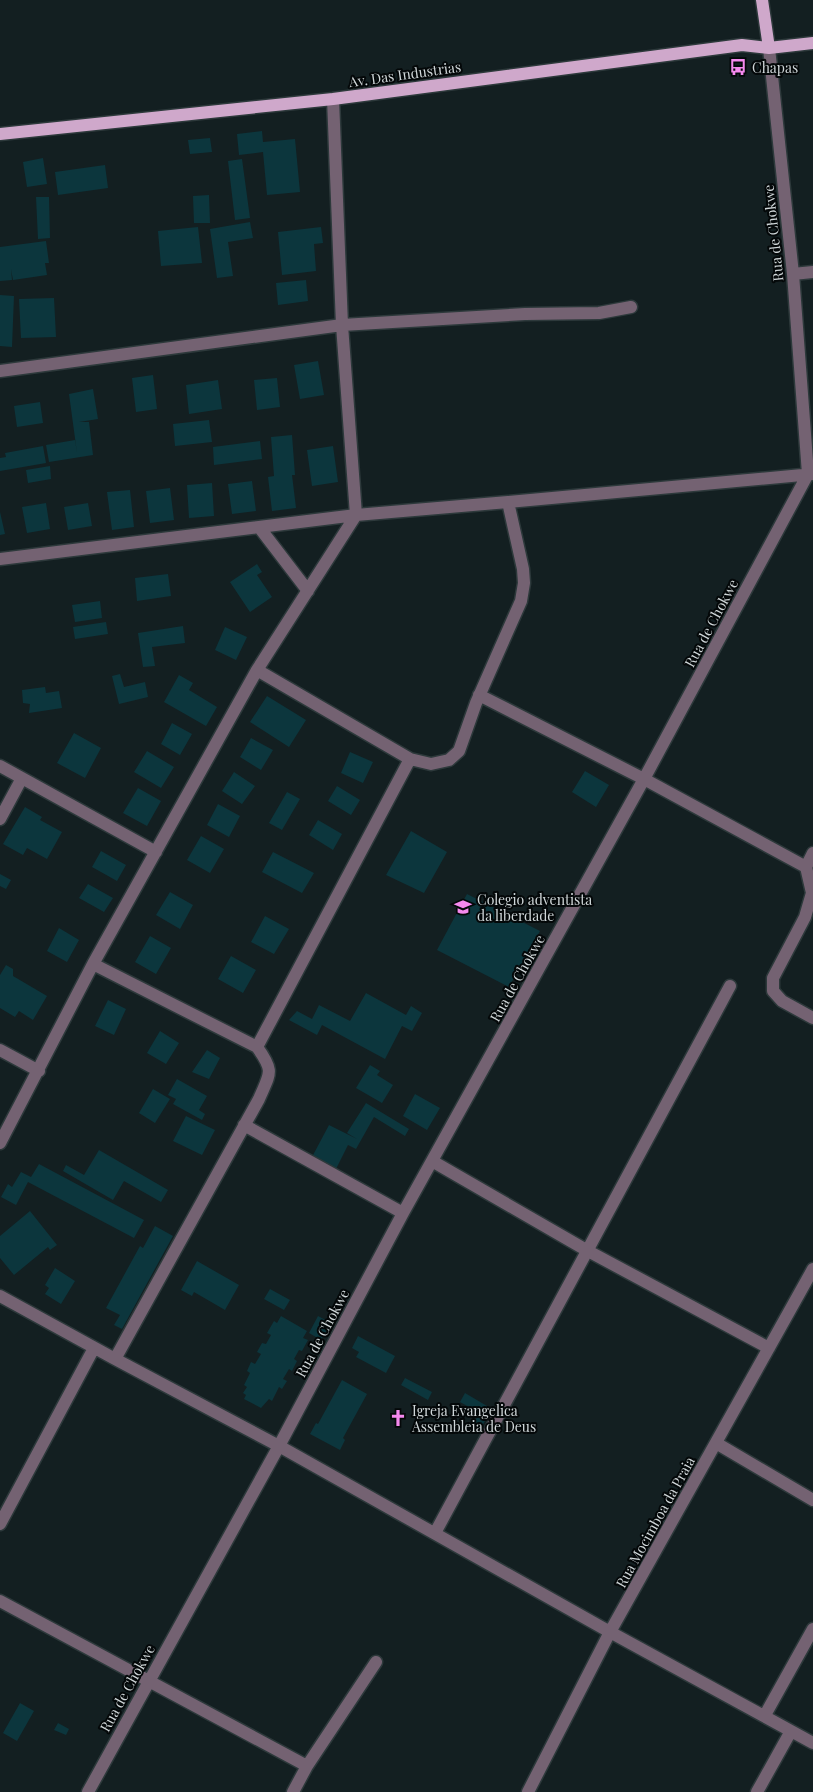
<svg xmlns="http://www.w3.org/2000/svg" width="813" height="1792" font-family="'Playfair Display',serif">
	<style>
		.building { fill: #0c363d }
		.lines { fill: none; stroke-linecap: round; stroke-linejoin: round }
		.minor-casing { stroke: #2d393b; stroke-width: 15 }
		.major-casing { stroke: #2d393b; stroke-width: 15 }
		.minor { stroke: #746272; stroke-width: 12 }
		.major { stroke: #cfa8cb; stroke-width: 12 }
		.labels { text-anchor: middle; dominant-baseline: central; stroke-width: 4; stroke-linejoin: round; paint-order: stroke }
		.poi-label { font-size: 14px; fill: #d0d7d9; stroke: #040809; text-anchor: start }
		.street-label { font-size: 14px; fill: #d0d7d9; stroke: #040809 }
	</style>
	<rect width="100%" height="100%" fill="#131f21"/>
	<path class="building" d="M 262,131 L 263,142 L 295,139 L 300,192 L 267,195 L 263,152 L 239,155 L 237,134 Z
		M 210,138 L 212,152 L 190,154 L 188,140 Z
		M 43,158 L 47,184 L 27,187 L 23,162 Z
		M 242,159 L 250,218 L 235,220 L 228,161 Z
		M 105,165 L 108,188 L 58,195 L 55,172 Z
		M 209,195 L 210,223 L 194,223 L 193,196 Z
		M 36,197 L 49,197 L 50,238 L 38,239 Z
		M 250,222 L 253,238 L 228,242 L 233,276 L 217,278 L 210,229 Z
		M 198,227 L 202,263 L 161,266 L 158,231 Z
		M 321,227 L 323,243 L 314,244 L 316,271 L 282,275 L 278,232 Z
		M 46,241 L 49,263 L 45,263 L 47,275 L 13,280 L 11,269 L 12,280 L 0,281 L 0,247 Z
		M 306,280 L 308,301 L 278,305 L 276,283 Z
		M 0,295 L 14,296 L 12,347 L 0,346 Z
		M 54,298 L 56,337 L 21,338 L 19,299 Z
		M 318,361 L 324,395 L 300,399 L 294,365 Z
		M 153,375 L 157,409 L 136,412 L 132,378 Z
		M 277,378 L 280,407 L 257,410 L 254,380 Z
		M 218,380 L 222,409 L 189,414 L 186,385 Z
		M 93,389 L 98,419 L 79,422 L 89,422 L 93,455 L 49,462 L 46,445 L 75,440 L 77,453 L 69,394 Z
		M 40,402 L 43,423 L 17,427 L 14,406 Z
		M 209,420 L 212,442 L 175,446 L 173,424 Z
		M 292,435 L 295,475 L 292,475 L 296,508 L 272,511 L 268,477 L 274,476 L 271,437 Z
		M 260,441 L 262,459 L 214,465 L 213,447 Z
		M 43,446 L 46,463 L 0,471 L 0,458 L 6,457 L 5,453 Z
		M 333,446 L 338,482 L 312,486 L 307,450 Z
		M 50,466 L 51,479 L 28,483 L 26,470 Z
		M 252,481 L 256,511 L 232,514 L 228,484 Z
		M 212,483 L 214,516 L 189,518 L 187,485 Z
		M 170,488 L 174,520 L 150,523 L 146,491 Z
		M 130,490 L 134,527 L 112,530 L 107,492 Z
		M 46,503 L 50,529 L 27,533 L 22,507 Z
		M 88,503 L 92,526 L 68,530 L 64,507 Z
		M 0,512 L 5,534 L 0,535 Z
		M 257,564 L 262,572 L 257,575 L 272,597 L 250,612 L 230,582 Z
		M 168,574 L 171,596 L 137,601 L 135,578 Z
		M 100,601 L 102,618 L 75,622 L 72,605 Z
		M 106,622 L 108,634 L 75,639 L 73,627 Z
		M 183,626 L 185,643 L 152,647 L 155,666 L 143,667 L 138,633 Z
		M 225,627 L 247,637 L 236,660 L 215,650 Z
		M 120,674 L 124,687 L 145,682 L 148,697 L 119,704 L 112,676 Z
		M 179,675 L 193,683 L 189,690 L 217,707 L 206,726 L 164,702 Z
		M 45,687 L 46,693 L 59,691 L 62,708 L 29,713 L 30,704 L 23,703 L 22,690 Z
		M 267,696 L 306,720 L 289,747 L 250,722 Z
		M 172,723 L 192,734 L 180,755 L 161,744 Z
		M 74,733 L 101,748 L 85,778 L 57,763 Z
		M 251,738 L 273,750 L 261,770 L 240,757 Z
		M 147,751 L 174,767 L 161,788 L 134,772 Z
		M 350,752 L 373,762 L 363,783 L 341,773 Z
		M 585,771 L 609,785 L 596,807 L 572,792 Z
		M 234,772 L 255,786 L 242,804 L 222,791 Z
		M 337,786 L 360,800 L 351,815 L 328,801 Z
		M 138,788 L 161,801 L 147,826 L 123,813 Z
		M 287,792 L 300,799 L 282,830 L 269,823 Z
		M 218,804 L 240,816 L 229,837 L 207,825 Z
		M 25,807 L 42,817 L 40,820 L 62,832 L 47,859 L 27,848 L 23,855 L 3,844 Z
		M 318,820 L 342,834 L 333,850 L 309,835 Z
		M 411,831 L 447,852 L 424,893 L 386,875 Z
		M 201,836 L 224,849 L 210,873 L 187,860 Z
		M 101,851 L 126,865 L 117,881 L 92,867 Z
		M 273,852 L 314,873 L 302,893 L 262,872 Z
		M 0,874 L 11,880 L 6,889 L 0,886 Z
		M 88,884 L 113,898 L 104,912 L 79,898 Z
		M 170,892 L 193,905 L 180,929 L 156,915 Z
		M 467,894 L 540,931 L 509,987 L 437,950 Z
		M 265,916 L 289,929 L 274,954 L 251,942 Z
		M 59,928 L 79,940 L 67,962 L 47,951 Z
		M 150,936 L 171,948 L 156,974 L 135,962 Z
		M 231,956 L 256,970 L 243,993 L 218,979 Z
		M 6,965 L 13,969 L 13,976 L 47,996 L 33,1020 L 19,1011 L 15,1017 L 0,1008 L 0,975 Z
		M 366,993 L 406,1015 L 411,1006 L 422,1013 L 412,1031 L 402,1026 L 385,1059 L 322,1025 L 317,1035 L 289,1020 L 297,1011 L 312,1019 L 319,1005 L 350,1021 Z
		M 108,1000 L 126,1009 L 114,1035 L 95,1026 Z
		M 160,1031 L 179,1043 L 166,1064 L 147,1053 Z
		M 207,1050 L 220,1058 L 209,1079 L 192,1072 Z
		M 370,1065 L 380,1071 L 377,1075 L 393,1085 L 382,1103 L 356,1088 Z
		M 177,1079 L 207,1096 L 199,1110 L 205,1114 L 202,1120 L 173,1104 L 176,1099 L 168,1095 Z
		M 153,1089 L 170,1099 L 155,1123 L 139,1113 Z
		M 415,1094 L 440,1108 L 427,1130 L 403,1116 Z
		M 366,1103 L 409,1129 L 405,1136 L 374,1117 L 356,1149 L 348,1145 L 336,1169 L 312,1157 L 329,1125 L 357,1139 L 347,1133 Z
		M 186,1116 L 215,1130 L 202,1155 L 173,1141 Z
		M 99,1150 L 168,1190 L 161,1202 L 124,1181 L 113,1200 L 63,1171 L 66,1165 L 84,1175 Z
		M 39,1164 L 144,1220 L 134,1238 L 28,1182 L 16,1205 L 1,1197 L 8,1184 L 12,1187 L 21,1172 L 31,1177 Z
		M 30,1211 L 57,1245 L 50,1250 L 48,1247 L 14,1275 L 0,1258 L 0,1236 Z
		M 155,1226 L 173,1236 L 122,1329 L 114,1325 L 120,1315 L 106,1308 L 140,1246 L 143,1248 Z
		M 197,1261 L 239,1285 L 225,1310 L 194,1292 L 192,1296 L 181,1290 Z
		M 55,1268 L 75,1281 L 61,1304 L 45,1294 L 49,1288 L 45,1285 Z
		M 270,1289 L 290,1300 L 284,1310 L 264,1299 Z
		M 281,1316 L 307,1331 L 303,1338 L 308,1340 L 302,1351 L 299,1350 L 294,1359 L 297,1361 L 292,1371 L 289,1369 L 283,1379 L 287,1381 L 282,1389 L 279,1387 L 272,1401 L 269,1399 L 261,1408 L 244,1399 L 246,1395 L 243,1393 L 247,1387 L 244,1385 L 250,1373 L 247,1371 L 251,1362 L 255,1364 L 261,1354 L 257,1352 L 262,1343 L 266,1344 L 271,1335 L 267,1333 L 274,1321 L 277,1323 Z
		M 318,1316 L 331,1323 L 321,1340 L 309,1333 Z
		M 358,1336 L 395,1356 L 386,1373 L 356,1357 L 359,1352 L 352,1348 Z
		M 405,1378 L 432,1392 L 428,1400 L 401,1385 Z
		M 342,1380 L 367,1394 L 343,1438 L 345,1440 L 340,1450 L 310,1434 L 316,1423 L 318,1424 Z
		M 465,1393 L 492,1409 L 482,1426 L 474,1422 L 480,1413 L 460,1402 Z
		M 20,1703 L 34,1711 L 17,1741 L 3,1733 Z
		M 58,1723 L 69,1729 L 66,1735 L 54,1730 Z"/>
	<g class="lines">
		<g class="minor-casing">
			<path id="minor" d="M 793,274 L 813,272
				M 0,371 L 342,325 L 525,314 L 599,313 L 631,307
				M 259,527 L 308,591
				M 0,559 L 356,515 L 508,502 L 813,474
				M 257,670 L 410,759 L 431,764 L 449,760 L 459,751 L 476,703 L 521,601 L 524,583 L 523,569 L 508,502
				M 479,695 L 644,779 L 806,867
				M 0,766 L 156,852
				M 0,819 L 22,778
				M 813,853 L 806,867 L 812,893 L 805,917 L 773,978 L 773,991 L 782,1001 L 813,1018
				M 93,964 L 257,1047 C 275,1072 270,1073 259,1099 L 115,1359
				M 257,1047 L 410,759
				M 0,1050 L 39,1071
				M 244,1125 L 403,1213
				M 0,1143 L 93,964 L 257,670 L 356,515 L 342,325 L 333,99
				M 432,1161 L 588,1251 L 769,1348
				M 0,1296 L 115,1359 L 279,1446 L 610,1632 L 813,1743
				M 716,1443 L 813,1500
				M 0,1524 L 94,1348
				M 435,1533 L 730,986
				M 0,1601 L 307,1766
				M 765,1715 L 813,1629
				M 88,1792 L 279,1446 L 403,1213 L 644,779 L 808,474 L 793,274 L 769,48
				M 293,1792 L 307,1766 L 376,1662
				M 528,1792 L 610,1632 L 813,1269
				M 757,1792 L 791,1731"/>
		</g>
		<g class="major-casing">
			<path id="major" d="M 762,0 L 769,48
				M 0,134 L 333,99 L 742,45 L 769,48 L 813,43"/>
		</g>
		<use href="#minor" class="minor"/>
		<use href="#major" class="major"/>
	</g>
	<defs>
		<g id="bus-bare" transform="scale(1.35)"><path d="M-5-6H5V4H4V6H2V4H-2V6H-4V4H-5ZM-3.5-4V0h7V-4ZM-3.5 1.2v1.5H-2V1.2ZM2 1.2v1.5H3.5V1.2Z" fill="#f589ee" stroke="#040809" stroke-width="2.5" paint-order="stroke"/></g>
		<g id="school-bare" transform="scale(1.35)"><path d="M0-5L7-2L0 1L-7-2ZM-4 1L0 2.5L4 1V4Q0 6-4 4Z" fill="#f589ee" stroke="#040809" stroke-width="2.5" paint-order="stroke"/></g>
		<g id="church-bare" transform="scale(1.35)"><path d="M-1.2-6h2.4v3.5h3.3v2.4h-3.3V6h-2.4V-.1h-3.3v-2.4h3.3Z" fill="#f589ee" stroke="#040809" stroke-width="2.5" paint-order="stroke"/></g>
	</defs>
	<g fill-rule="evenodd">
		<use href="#bus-bare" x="738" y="67"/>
		<use href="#school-bare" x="463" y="907"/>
		<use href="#church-bare" x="398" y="1418"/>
	</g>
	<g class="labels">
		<g class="poi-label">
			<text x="752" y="67">Chapas</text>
			<text x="477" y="899">Colegio adventista<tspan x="477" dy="16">da liberdade</tspan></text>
			<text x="412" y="1410">Igreja Evangelica<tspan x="412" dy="16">Assembleia de Deus</tspan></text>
		</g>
		<g class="street-label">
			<text transform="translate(405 74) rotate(-8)">Av. Das Industrias</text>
			<text transform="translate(773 233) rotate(-96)">Rua de Chokwe</text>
			<text transform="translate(711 623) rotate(-62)">Rua de Chokwe</text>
			<text transform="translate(517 978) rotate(-61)">Rua de Chokwe</text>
			<text transform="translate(322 1333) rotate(-62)">Rua de Chokwe</text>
			<text transform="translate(655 1522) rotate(-61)">Rua Mocimboa da Praia</text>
			<text transform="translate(127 1688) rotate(-61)">Rua de Chokwe</text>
		</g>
	</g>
</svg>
